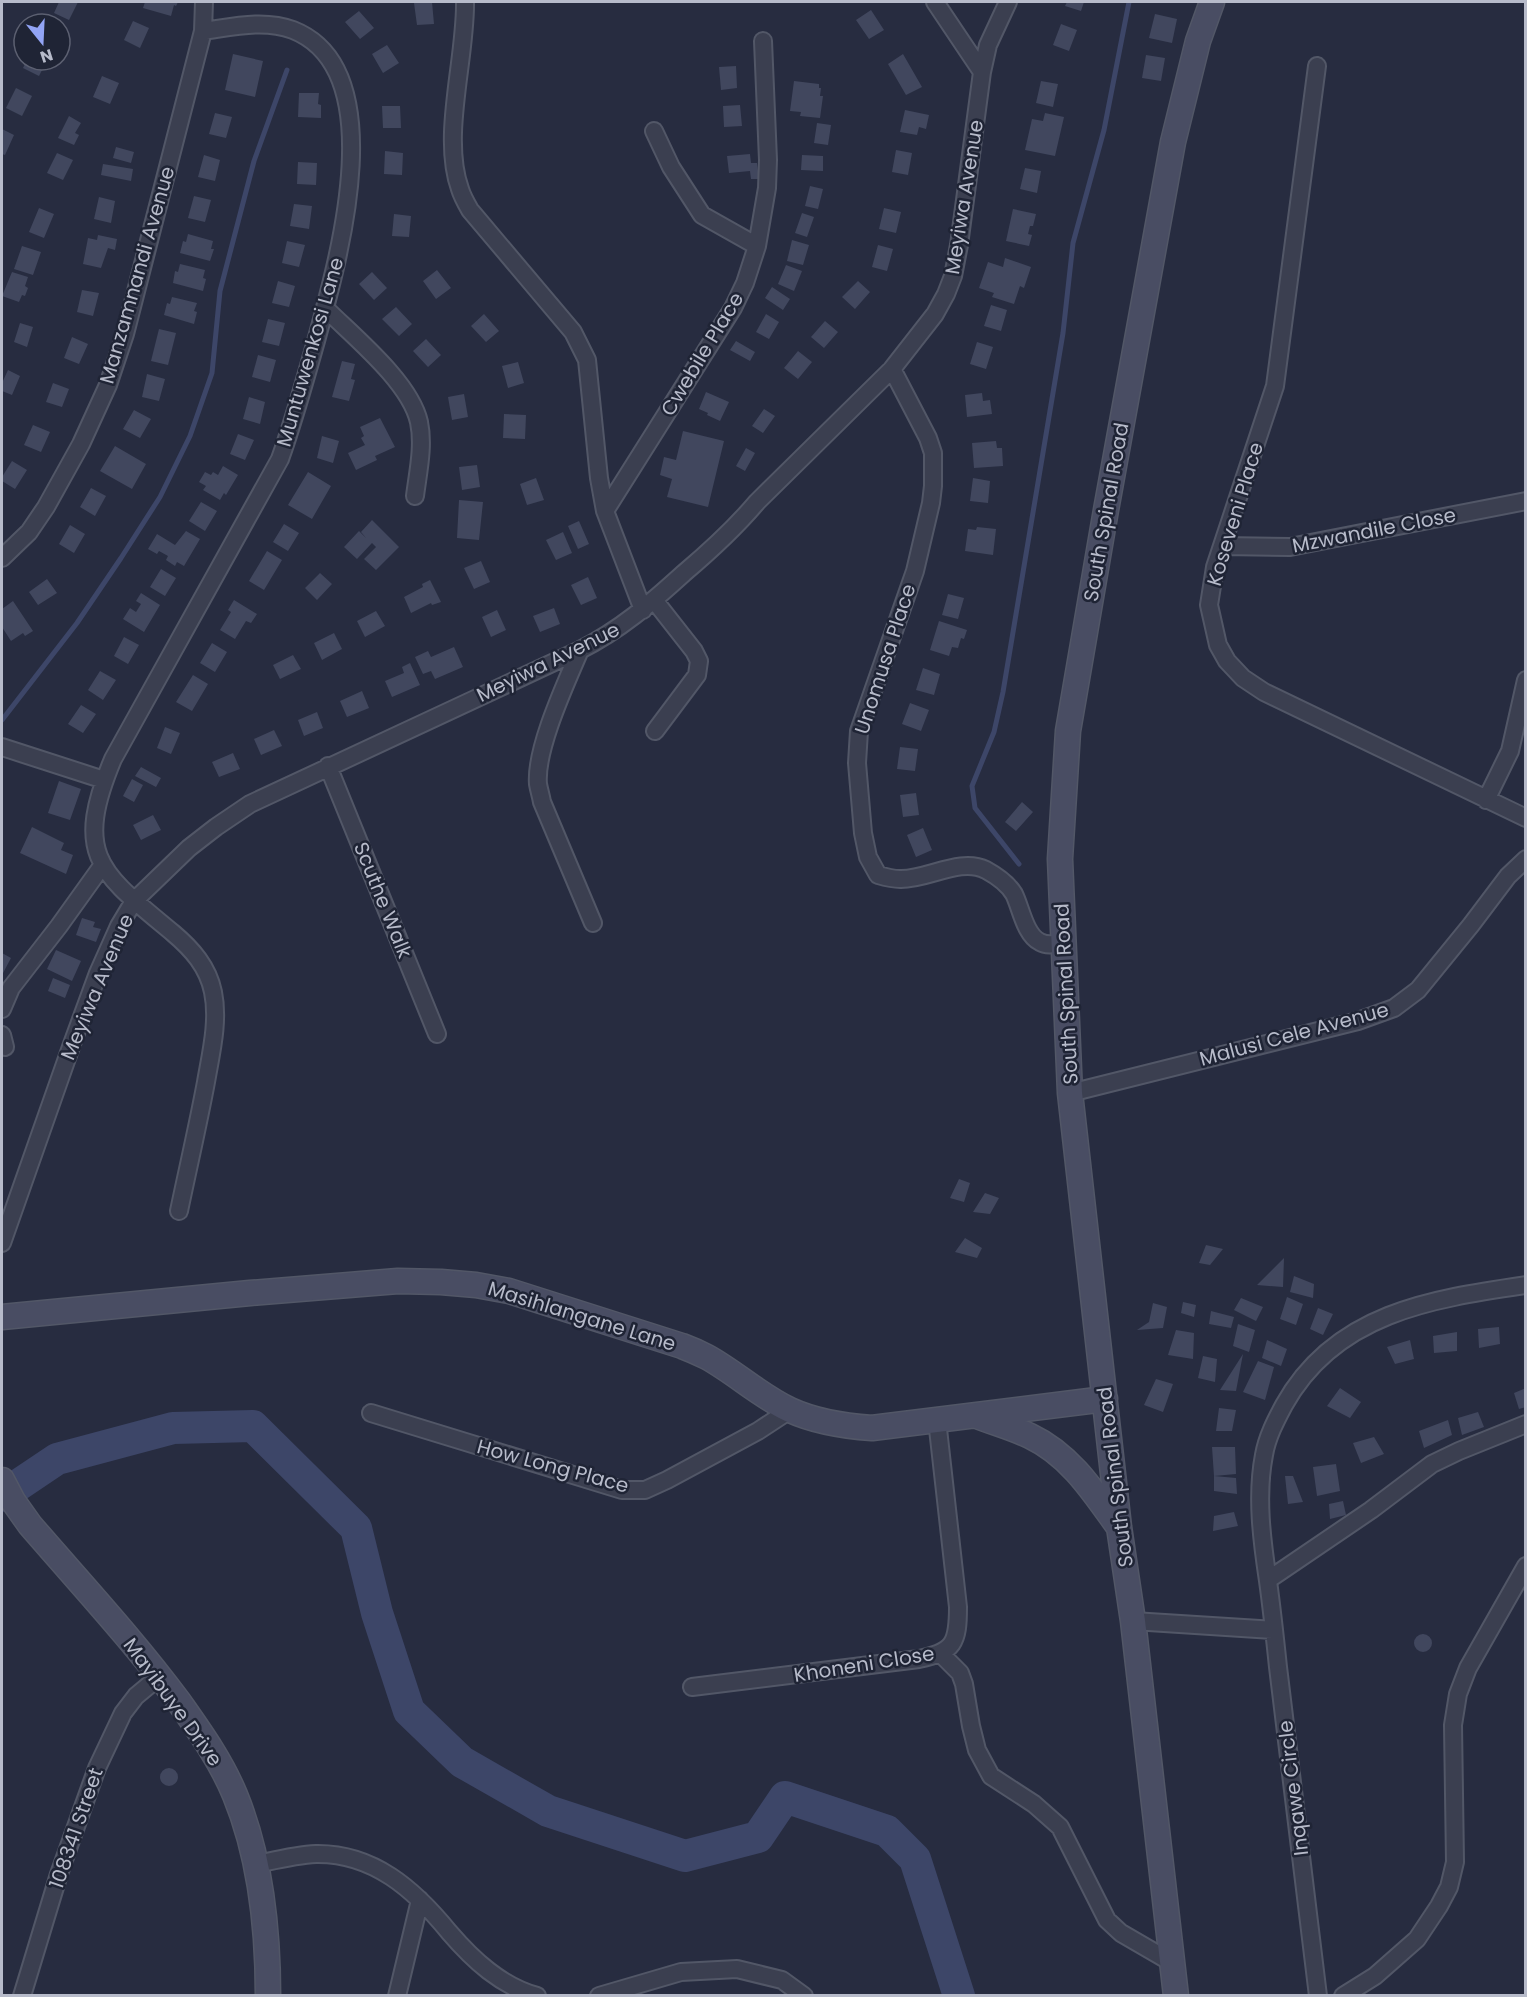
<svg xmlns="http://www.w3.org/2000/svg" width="1527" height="1997" font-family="Poppins,sans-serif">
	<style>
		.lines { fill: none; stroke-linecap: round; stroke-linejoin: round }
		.stream { stroke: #3d4668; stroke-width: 5 }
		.river { stroke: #3d4668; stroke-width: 32 }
		.building { fill: #41475e }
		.street-casing { stroke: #525767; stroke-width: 20 }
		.secondary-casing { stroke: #525767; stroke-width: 27 }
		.street { stroke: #3b3f50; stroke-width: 16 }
		.secondary { stroke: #494d63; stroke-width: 24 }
		.labels { text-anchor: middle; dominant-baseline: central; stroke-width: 5; stroke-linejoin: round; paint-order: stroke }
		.street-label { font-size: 20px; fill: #b7bbca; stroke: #1f2435 }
	</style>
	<rect width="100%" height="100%" fill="#272c40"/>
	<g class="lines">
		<path class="stream" d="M 2,720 L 77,623 L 121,558 L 160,497 L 190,436 L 212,373 L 220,291 L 254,161 L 287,70
			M 1019,864 L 975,808 L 972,786 L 994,732 L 1003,692 L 1063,333 L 1073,243 L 1104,130 L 1129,2"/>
		<path class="river" d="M 2,1496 L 57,1459 L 173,1428 L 253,1426 L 356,1528 L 377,1613 L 409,1711 L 462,1762 L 548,1811 L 685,1856 L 758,1837 L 785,1797 L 887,1831 L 915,1859 L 959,1996"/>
	</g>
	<path class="building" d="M 59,2 L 78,2 L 69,20 L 54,13 Z
		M 145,2 L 178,2 L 176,6 L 174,5 L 171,16 L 143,8 Z
		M 432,2 L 434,24 L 417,25 L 414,3 Z
		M 1067,2 L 1084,2 L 1081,11 L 1065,6 Z
		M 871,10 L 884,30 L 869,39 L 856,20 Z
		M 359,11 L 374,28 L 360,39 L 345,22 Z
		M 1155,14 L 1177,19 L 1172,43 L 1149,38 Z
		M 133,21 L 149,28 L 140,48 L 124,40 Z
		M 1061,24 L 1077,30 L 1069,51 L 1053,45 Z
		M 387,45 L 399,63 L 383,73 L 372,54 Z
		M 233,54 L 263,61 L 255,97 L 225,90 Z
		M 903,54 L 922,87 L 906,95 L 888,64 Z
		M 1146,55 L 1165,58 L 1161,81 L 1142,78 Z
		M 27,60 L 47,60 L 39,76 L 23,68 Z
		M 736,66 L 737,88 L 721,90 L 719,67 Z
		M 102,76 L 119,83 L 110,104 L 93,97 Z
		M 794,81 L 819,84 L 819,88 L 821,88 L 820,96 L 823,96 L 820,118 L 800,116 L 801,112 L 790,111 Z
		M 1041,81 L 1058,84 L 1053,107 L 1036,103 Z
		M 16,88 L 32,96 L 22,116 L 6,108 Z
		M 299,93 L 319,93 L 318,104 L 321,105 L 321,118 L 298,117 Z
		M 740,105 L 742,126 L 724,127 L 723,106 Z
		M 382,106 L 400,106 L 401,128 L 383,128 Z
		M 905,110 L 929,115 L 926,129 L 919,127 L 917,135 L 900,132 Z
		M 215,113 L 232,117 L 226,138 L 209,134 Z
		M 1045,113 L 1064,117 L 1055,156 L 1025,150 L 1032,119 L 1043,121 Z
		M 69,116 L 81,123 L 75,133 L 79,135 L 74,145 L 58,138 Z
		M 817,123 L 831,125 L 828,145 L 814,143 Z
		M 2,129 L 14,135 L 5,155 L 2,154 Z
		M 116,147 L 134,152 L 131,163 L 113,158 Z
		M 896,150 L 912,153 L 908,175 L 892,172 Z
		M 385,151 L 403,153 L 402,175 L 384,174 Z
		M 57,153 L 73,160 L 63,180 L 47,173 Z
		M 750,154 L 751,163 L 757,163 L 759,179 L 751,179 L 750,171 L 729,173 L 727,156 Z
		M 204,155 L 220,160 L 215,181 L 198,177 Z
		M 802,155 L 823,156 L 823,171 L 801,170 Z
		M 298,162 L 317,163 L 316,185 L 297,184 Z
		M 103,164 L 133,169 L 131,181 L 101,175 Z
		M 1025,168 L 1041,171 L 1037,193 L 1020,189 Z
		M 810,186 L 823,189 L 818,209 L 805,206 Z
		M 194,196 L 211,200 L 205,222 L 188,218 Z
		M 99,197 L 115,201 L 111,223 L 94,219 Z
		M 294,204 L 312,206 L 309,229 L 290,226 Z
		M 39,208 L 54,214 L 44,238 L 29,232 Z
		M 884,208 L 901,212 L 896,233 L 879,229 Z
		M 1013,209 L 1036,214 L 1033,226 L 1030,226 L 1028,234 L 1032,235 L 1029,246 L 1006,241 Z
		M 802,213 L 814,217 L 807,237 L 795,233 Z
		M 394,214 L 411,216 L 409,237 L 392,236 Z
		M 188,234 L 213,241 L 211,249 L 214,249 L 210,261 L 180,253 L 183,241 L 186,242 Z
		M 98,235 L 117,239 L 115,250 L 108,248 L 101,268 L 83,264 L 88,238 L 97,240 Z
		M 792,240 L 809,245 L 803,265 L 787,261 Z
		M 287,241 L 305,245 L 299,267 L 282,263 Z
		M 878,245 L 893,249 L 887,271 L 872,267 Z
		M 22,246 L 41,252 L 33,275 L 14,269 Z
		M 1005,258 L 1031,267 L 1024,288 L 1020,286 L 1014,304 L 992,297 L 994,293 L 979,288 L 988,262 L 1003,267 Z
		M 180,264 L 205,270 L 203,278 L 206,279 L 203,291 L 173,283 L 175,271 L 178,272 Z
		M 786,265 L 802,271 L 794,291 L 778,284 Z
		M 437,270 L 451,288 L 436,299 L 423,281 Z
		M 12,272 L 28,277 L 25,286 L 28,288 L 25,296 L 22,295 L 19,302 L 2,296 Z
		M 372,272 L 387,288 L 374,300 L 359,284 Z
		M 278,281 L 295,286 L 289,307 L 272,303 Z
		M 858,281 L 870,292 L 855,309 L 842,297 Z
		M 772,287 L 790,299 L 783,310 L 765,298 Z
		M 82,290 L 99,293 L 93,316 L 77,312 Z
		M 172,297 L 197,303 L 194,311 L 197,312 L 194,324 L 164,315 L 167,303 L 170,304 Z
		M 991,305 L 1007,310 L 1001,331 L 984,326 Z
		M 396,307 L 412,324 L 399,336 L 382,319 Z
		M 484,314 L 499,331 L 486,342 L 471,326 Z
		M 766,314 L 779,322 L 769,339 L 756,332 Z
		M 268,319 L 285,323 L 279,346 L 262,342 Z
		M 825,321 L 838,332 L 824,348 L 811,337 Z
		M 20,323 L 33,327 L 27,347 L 14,342 Z
		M 159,329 L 176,333 L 168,365 L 151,361 Z
		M 72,337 L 88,344 L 79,364 L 64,358 Z
		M 426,339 L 441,355 L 428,367 L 413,351 Z
		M 736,341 L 755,352 L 750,361 L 730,350 Z
		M 977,342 L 993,347 L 986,369 L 970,364 Z
		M 798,351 L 812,362 L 798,379 L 784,368 Z
		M 258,355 L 276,360 L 270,382 L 252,377 Z
		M 342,361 L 355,364 L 351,379 L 355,380 L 349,401 L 332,397 Z
		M 518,362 L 524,383 L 508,388 L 502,366 Z
		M 8,370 L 20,376 L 12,395 L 2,391 L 2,383 Z
		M 147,374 L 165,379 L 159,401 L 142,397 Z
		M 53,383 L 69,389 L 62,407 L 46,402 Z
		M 706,392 L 729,402 L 720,421 L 707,415 L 708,413 L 699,409 Z
		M 982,393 L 983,401 L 990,400 L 992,414 L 967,417 L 965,395 Z
		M 464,394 L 468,417 L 452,420 L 448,397 Z
		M 249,397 L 265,402 L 260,424 L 243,419 Z
		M 764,409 L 775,416 L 763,433 L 752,426 Z
		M 134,410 L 151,419 L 140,438 L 123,429 Z
		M 504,414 L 526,415 L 525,439 L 503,438 Z
		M 380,418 L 395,447 L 375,456 L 377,460 L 356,470 L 348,453 L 365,445 L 361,438 L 364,436 L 360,427 Z
		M 33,425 L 50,432 L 41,452 L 24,445 Z
		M 683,431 L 724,441 L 708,507 L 667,497 L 672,479 L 660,475 L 664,457 L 676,460 Z
		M 238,434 L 254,440 L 245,460 L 230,454 Z
		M 322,436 L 339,441 L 333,463 L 317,458 Z
		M 996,441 L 997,448 L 1002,448 L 1003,466 L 974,468 L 972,443 Z
		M 115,446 L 146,464 L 132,489 L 100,471 Z
		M 746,448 L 755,453 L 745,471 L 736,466 Z
		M 12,461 L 27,470 L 15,489 L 2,481 L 2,477 Z
		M 477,465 L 480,487 L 462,490 L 459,467 Z
		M 223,466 L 238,475 L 226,495 L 224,493 L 220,500 L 203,490 L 206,486 L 199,482 L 205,472 L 211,475 L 213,472 L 218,475 Z
		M 308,472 L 331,486 L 312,519 L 288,505 Z
		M 536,478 L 544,500 L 527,505 L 520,484 Z
		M 973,478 L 990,481 L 988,503 L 970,501 Z
		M 91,488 L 106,496 L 95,516 L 80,507 Z
		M 459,500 L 483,502 L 479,540 L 457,538 Z
		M 201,502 L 217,511 L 205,531 L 189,521 Z
		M 372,520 L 399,547 L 376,570 L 364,559 L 376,547 L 372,543 L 357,559 L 344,547 L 359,531 L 366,538 L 361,532 Z
		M 579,521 L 589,544 L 578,549 L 568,526 Z
		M 284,524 L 299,533 L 288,551 L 273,542 Z
		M 70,525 L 85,534 L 74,553 L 59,544 Z
		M 977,527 L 996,529 L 993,555 L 965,551 L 968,529 L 976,530 Z
		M 186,531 L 200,539 L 184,566 L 177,562 L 175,566 L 166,560 L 168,556 L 159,551 L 157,554 L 148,549 L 157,534 L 175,545 Z
		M 563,532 L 572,553 L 556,560 L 546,540 Z
		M 267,551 L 282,560 L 264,590 L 249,581 Z
		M 481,561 L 490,582 L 474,589 L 464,568 Z
		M 161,569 L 176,578 L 165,596 L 150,587 Z
		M 320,573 L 332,584 L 317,600 L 305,588 Z
		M 588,577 L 597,598 L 581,605 L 571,585 Z
		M 47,579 L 57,593 L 38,605 L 29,592 Z
		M 430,580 L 441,602 L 432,605 L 431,603 L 411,613 L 404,597 L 423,587 L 422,584 Z
		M 141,593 L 160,605 L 144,632 L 123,619 L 130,608 L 136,612 L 141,604 L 136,601 Z
		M 948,594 L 964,598 L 958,619 L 942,615 Z
		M 234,600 L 257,614 L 251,623 L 246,621 L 235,639 L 220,630 L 231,612 L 228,610 Z
		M 13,601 L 33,631 L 25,636 L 23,633 L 11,641 L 2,627 L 2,609 Z
		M 554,608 L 560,624 L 540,632 L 533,616 Z
		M 497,610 L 506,630 L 491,637 L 482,617 Z
		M 376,611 L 385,626 L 365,637 L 357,621 Z
		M 939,621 L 967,630 L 964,639 L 961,638 L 958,648 L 952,647 L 949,656 L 930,650 Z
		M 334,633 L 342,649 L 322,660 L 314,643 Z
		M 124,637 L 139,645 L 128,664 L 114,656 Z
		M 212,643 L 227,652 L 215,672 L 200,663 Z
		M 454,647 L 463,667 L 435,679 L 431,671 L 423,674 L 415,657 L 428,651 L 431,657 Z
		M 293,655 L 301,669 L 280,679 L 273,665 Z
		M 410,663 L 420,685 L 392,697 L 385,681 L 404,673 L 402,667 Z
		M 923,668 L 940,674 L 934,695 L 916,690 Z
		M 100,671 L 116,680 L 103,700 L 88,690 Z
		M 193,675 L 208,684 L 192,711 L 176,702 Z
		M 362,691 L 369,708 L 347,717 L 340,701 Z
		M 910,703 L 929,710 L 921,731 L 902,724 Z
		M 81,705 L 96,714 L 83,733 L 68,724 Z
		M 317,712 L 323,728 L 304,736 L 298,720 Z
		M 165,727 L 180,733 L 171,754 L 157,748 Z
		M 274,730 L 282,746 L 261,755 L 254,739 Z
		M 900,747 L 918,749 L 915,771 L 897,769 Z
		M 233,753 L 240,769 L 219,777 L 212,762 Z
		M 141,767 L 161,778 L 156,787 L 135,776 Z
		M 132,779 L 143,785 L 134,802 L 123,796 Z
		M 59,781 L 81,789 L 70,820 L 48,813 Z
		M 916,793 L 919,815 L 903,817 L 900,795 Z
		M 1022,802 L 1033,812 L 1016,831 L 1005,822 Z
		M 153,815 L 161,830 L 141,840 L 133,825 Z
		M 32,827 L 64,843 L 61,850 L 73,855 L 66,874 L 20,853 Z
		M 923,828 L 932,850 L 916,857 L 907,835 Z
		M 82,918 L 95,922 L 93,927 L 101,929 L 96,942 L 76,935 Z
		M 56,950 L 81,961 L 72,981 L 47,969 Z
		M 2,953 L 11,958 L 2,975 Z
		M 53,978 L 70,985 L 65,998 L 48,991 Z
		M 959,1179 L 970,1183 L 964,1202 L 950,1198 Z
		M 985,1193 L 999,1198 L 990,1214 L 973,1212 Z
		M 965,1238 L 982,1248 L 977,1258 L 955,1252 Z
		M 1206,1245 L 1223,1249 L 1210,1265 L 1199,1263 Z
		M 1284,1258 L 1283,1287 L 1257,1285 Z
		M 1294,1276 L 1314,1284 L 1313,1298 L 1290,1292 Z
		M 1287,1297 L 1303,1304 L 1296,1325 L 1280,1319 Z
		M 1241,1298 L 1263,1307 L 1256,1321 L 1234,1310 Z
		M 1183,1302 L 1196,1305 L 1194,1317 L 1181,1313 Z
		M 1153,1303 L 1167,1307 L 1163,1328 L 1137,1330 L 1149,1322 Z
		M 1318,1308 L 1333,1314 L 1323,1335 L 1310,1329 Z
		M 1211,1311 L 1234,1317 L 1231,1328 L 1209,1324 Z
		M 1238,1324 L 1255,1330 L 1249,1352 L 1233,1346 Z
		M 1499,1327 L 1500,1344 L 1479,1348 L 1478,1329 Z
		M 1176,1330 L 1194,1333 L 1193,1359 L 1168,1355 Z
		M 1457,1332 L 1457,1351 L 1434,1353 L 1433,1336 Z
		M 1267,1340 L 1287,1349 L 1281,1366 L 1262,1358 Z
		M 1410,1340 L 1414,1359 L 1395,1364 L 1387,1347 Z
		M 1243,1354 L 1236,1391 L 1220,1390 Z
		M 1203,1356 L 1217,1359 L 1215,1382 L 1198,1378 Z
		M 1258,1361 L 1274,1367 L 1265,1400 L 1243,1392 Z
		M 1156,1379 L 1173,1384 L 1163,1412 L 1144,1405 Z
		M 1340,1388 L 1361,1402 L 1350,1418 L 1327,1406 Z
		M 1526,1388 L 1526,1407 L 1519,1409 L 1514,1393 Z
		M 1219,1408 L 1236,1410 L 1232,1431 L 1216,1431 Z
		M 1478,1412 L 1484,1427 L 1462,1435 L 1458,1418 Z
		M 1448,1420 L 1452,1435 L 1424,1448 L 1419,1431 Z
		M 1374,1437 L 1384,1454 L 1361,1463 L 1353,1443 Z
		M 1212,1447 L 1235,1447 L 1236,1474 L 1214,1476 Z
		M 1336,1464 L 1340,1491 L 1317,1496 L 1313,1467 Z
		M 1214,1476 L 1236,1478 L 1237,1494 L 1214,1491 Z
		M 1285,1476 L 1293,1476 L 1303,1502 L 1288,1504 Z
		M 1343,1501 L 1346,1515 L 1330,1519 L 1329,1504 Z
		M 1234,1512 L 1238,1526 L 1213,1531 L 1214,1516 Z
		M1414 1643a9 9 0 1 1 18 0a9 9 0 1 1-18 0Z
		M160 1777a9 9 0 1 1 18 0a9 9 0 1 1-18 0Z"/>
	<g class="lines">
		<g class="street-casing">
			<path id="street" d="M 465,2 C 466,58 441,137 460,189 C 462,196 466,203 470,210 L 573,332 L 587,360 L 599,478 L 605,511 L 643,610
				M 935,2 L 982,72
				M 1317,66 L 1275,386 L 1215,567 L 1209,605 L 1218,645 L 1227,661 L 1243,678 L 1264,692 L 1526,818
				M 654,131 L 671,167 L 702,215 L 757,246
				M 325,308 C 354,337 410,382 419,422 C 424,446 418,472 415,496
				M 892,369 L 928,438 L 933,453 L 933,486 L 931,503 L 915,571 L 859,731 L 857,763 L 863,833 L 868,857 L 878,875 C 885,877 892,879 900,879 C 927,880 960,857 986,870 C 997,876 1008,884 1014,894 C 1021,908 1025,935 1040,942 C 1047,946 1055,944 1062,943
				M 605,511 L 733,308 L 745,283 L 757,246 L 767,188 L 768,160 L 763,41
				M 1222,546 L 1290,547 L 1526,501
				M 2,558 L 29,532 L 46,507 L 81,444 L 108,385 L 125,334 L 203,31 L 204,2
				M 654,600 L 694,651 L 699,661 L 697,675 L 655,731
				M 580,650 C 566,683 535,749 538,784 C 539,790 541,796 542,802 L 593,923
				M 2,747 L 104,780
				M 328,766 L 437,1034
				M 1486,800 L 1510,751 L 1526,680
				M 2,1009 L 11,988 L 59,926 L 102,866
				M 2,1035 L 5,1047
				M 1070,1093 L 1358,1021 L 1394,1008 L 1418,990 L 1471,925 L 1508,876 L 1526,859
				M 179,1211 C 188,1168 198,1125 206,1082 C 211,1053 219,1021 213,992 C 208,967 192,949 173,933 C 101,873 72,857 113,759 L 280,459 C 294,420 305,380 316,341 C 337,264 394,70 293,30 C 264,19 232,27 203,31
				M 2,1243 L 72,1044 L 98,973 L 119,926 L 134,901 L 189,848 L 216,827 L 250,804 L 580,650 C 620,630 651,603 684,573 C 710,551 735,528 757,502 L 892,369 L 935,314 L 946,294 L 953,276 L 959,245 L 982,72 L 988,45 L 1008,2
				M 371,1413 L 622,1490 L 645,1490 L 667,1480 L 758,1431 L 790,1410
				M 1268,1580 L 1371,1510 L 1432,1464 L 1459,1451 L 1526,1424
				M 1133,1621 L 1274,1630
				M 941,1654 L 960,1673 L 964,1684 L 971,1726 L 977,1750 L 991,1776 L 1034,1804 L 1060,1827 L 1107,1920 L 1121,1933 L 1171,1962
				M 692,1687 L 919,1659 C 954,1652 958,1643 958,1607 L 937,1420
				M 257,1864 C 276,1860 296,1855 316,1854 C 373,1853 414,1889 449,1932 C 473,1960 501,1986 537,1996
				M 22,1996 L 59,1874 L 97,1768 L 123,1713 L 136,1696 L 160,1676
				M 397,1996 L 420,1900
				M 599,1996 L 681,1972 L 737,1969 L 782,1980 L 804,1996
				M 1318,1996 C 1305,1886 1292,1776 1278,1667 C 1275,1638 1272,1610 1268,1581 C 1262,1541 1256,1496 1264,1455 C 1267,1437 1276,1420 1284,1405 C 1335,1313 1431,1299 1526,1285
				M 1343,1996 L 1375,1976 L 1417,1939 L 1439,1906 L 1449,1887 L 1455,1862 L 1453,1725 L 1458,1694 L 1468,1668 L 1526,1566"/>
		</g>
		<g class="secondary-casing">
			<path id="secondary" d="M 2,1317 L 250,1293 L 398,1281 L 441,1282 L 476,1285 L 509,1291 L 682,1346 C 690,1349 699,1353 707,1357 C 736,1373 760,1396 790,1410 C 816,1422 843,1426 872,1428 L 1105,1399
				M 977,1416 C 995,1423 1013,1428 1030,1436 C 1070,1455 1093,1491 1118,1526
				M 2,1480 L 13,1501 L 30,1525 C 80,1583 133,1640 179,1702 C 200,1732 221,1761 235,1795 C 261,1858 268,1928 268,1996
				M 1176,1996 L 1133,1621 L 1119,1527 L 1070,1093 L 1060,859 L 1068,731 L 1106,510 L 1173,142 L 1198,41 L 1212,2"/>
		</g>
		<use href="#street" class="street"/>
		<use href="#secondary" class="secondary"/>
	</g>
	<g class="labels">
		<g class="street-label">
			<text transform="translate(964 197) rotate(-81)">Meyiwa Avenue</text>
			<text transform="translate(137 275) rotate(-74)">Manzamnandi Avenue</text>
			<text transform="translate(310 352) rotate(-74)">Muntuwenkosi Lane</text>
			<text transform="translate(702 354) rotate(-59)">Cwebile Place</text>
			<text transform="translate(1106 512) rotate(-80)">South Spinal Road</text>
			<text transform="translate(1235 514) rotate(-73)">Koseveni Place</text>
			<text transform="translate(1374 530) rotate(-11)">Mzwandile Close</text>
			<text transform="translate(885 659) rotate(-72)">Unomusa Place</text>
			<text transform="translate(548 662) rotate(-26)">Meyiwa Avenue</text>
			<text transform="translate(383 900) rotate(68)">Scuthe Walk</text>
			<text transform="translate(97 987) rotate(-67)">Meyiwa Avenue</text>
			<text transform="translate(1066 994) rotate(-93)">South Spinal Road</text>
			<text transform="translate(1294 1034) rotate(-15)">Malusi Cele Avenue</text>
			<text transform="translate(582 1316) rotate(17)">Masihlangane Lane</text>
			<text transform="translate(553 1466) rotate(15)">How Long Place</text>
			<text transform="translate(1115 1477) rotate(-97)">South Spinal Road</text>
			<text transform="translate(864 1664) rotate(-9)">Khoneni Close</text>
			<text transform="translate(173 1702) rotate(54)">Mayibuye Drive</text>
			<text transform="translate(1293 1788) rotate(-97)">Inqawe Circle</text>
			<text transform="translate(76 1828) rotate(-71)">108341 Street</text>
		</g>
	</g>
	<rect width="1527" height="1997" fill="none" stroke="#b7bbca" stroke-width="6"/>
	<g transform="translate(42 42) rotate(162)"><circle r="28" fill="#1f2435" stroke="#5c6071" stroke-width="1.5"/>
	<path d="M0-4.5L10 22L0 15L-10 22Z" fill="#92a4f5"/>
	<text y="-9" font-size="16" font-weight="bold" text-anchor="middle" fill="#b7bbca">N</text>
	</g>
</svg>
